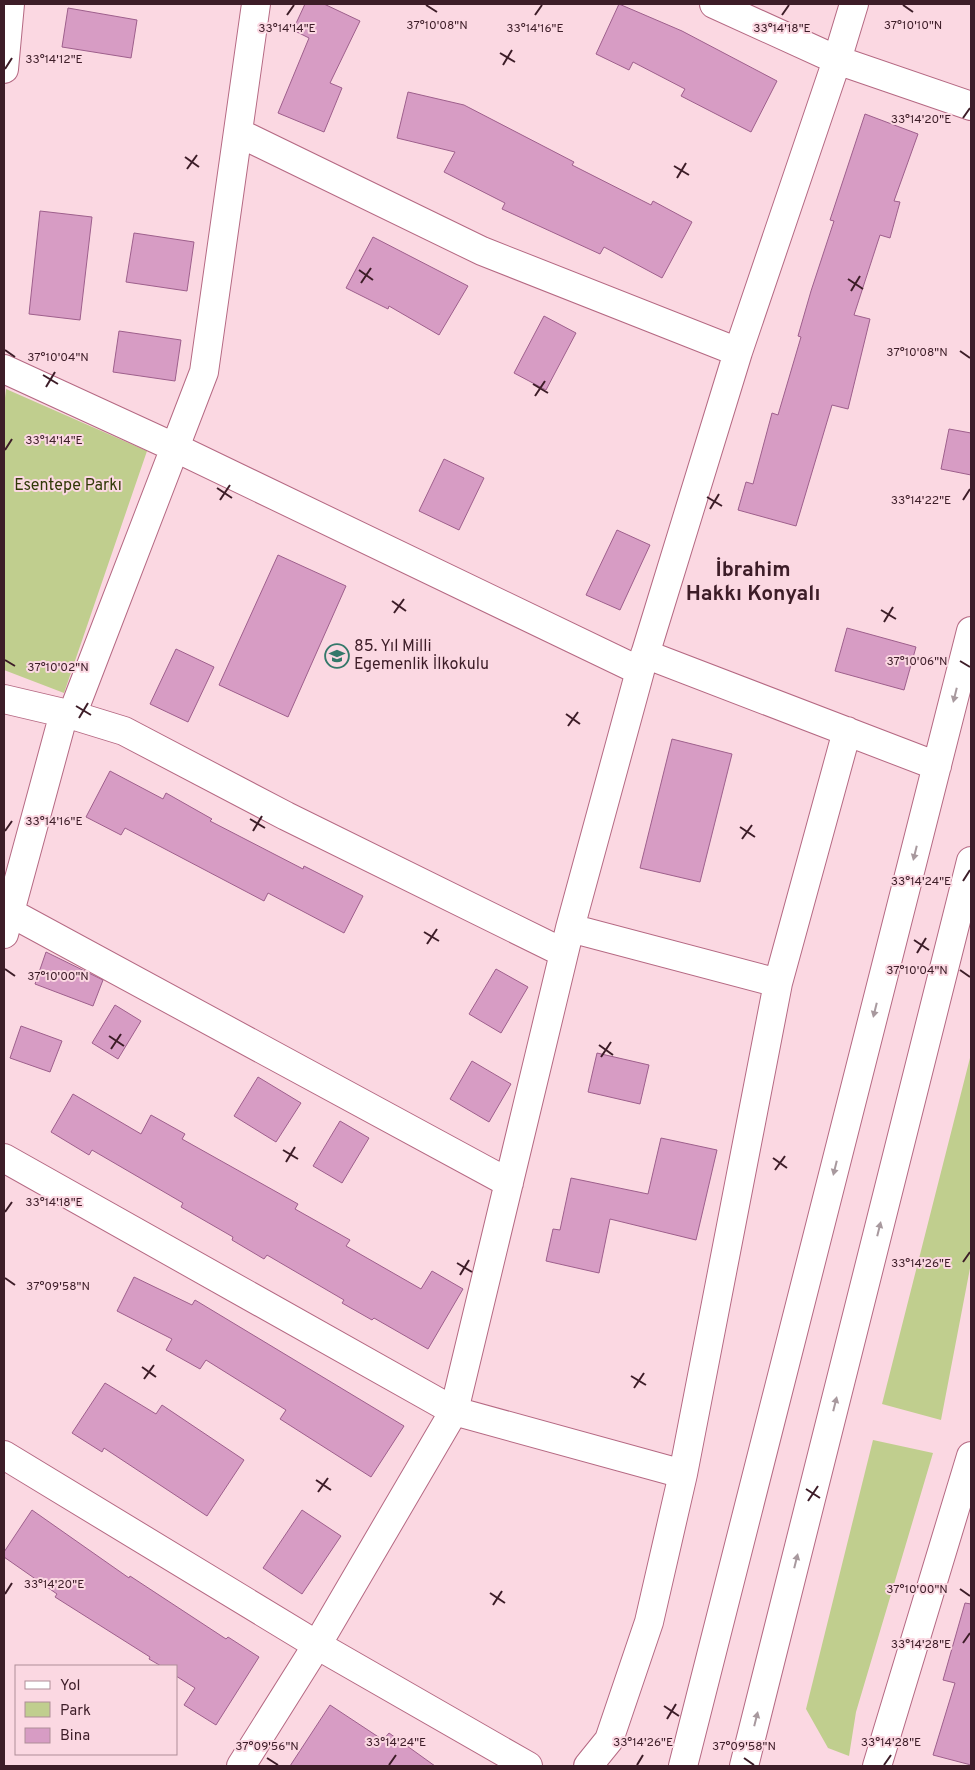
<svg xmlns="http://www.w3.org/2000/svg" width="975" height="1770" font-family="Overpass,sans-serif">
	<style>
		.green { fill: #c0ce8e }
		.building { fill: #d79cc4; stroke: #9e5f8c }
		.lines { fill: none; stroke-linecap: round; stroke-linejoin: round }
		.minor-casing { stroke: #b56983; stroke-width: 30 }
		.minor { stroke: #fff; stroke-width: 28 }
		.oneway { fill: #a8999e }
		.ticks { fill: none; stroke: #3d1d28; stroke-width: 2 }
		.labels { text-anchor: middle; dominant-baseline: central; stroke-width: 4; stroke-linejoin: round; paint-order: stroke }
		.park-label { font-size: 16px; fill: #313907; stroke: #fbd8e2 }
		.poi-label { font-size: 16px; fill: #3d1d28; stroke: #fbd8e2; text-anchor: start }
		.district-label { font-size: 21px; font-weight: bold; fill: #3d1d28; stroke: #fbd8e2 }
		.ticks-label { font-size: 12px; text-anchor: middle; fill: #3d1d28; stroke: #fbd8e2; stroke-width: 4; stroke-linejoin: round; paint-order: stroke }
	</style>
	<rect width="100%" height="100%" fill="#fbd8e2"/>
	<path class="green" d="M 6,389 L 147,451 L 64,693 L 4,670 L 4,407 Z
		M 971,1054 L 971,1263 L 941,1420 L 882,1404 Z
		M 873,1440 L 933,1453 L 856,1712 L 849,1756 L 828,1748 L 806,1709 Z"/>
	<path class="building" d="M 305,4 L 324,4 L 360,21 L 330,83 L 342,88 L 324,132 L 278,113 L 309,38 L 293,30 Z
		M 619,4 L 682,31 L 777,81 L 751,132 L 681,96 L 685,89 L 633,62 L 629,70 L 596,54 Z
		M 68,8 L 137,20 L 131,58 L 62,47 Z
		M 408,92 L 464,105 L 574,162 L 572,165 L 651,205 L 653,201 L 692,222 L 662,278 L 604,247 L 600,254 L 502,209 L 505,203 L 444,172 L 455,152 L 397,138 Z
		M 865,114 L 918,134 L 894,201 L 900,202 L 890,238 L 880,235 L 854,315 L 870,319 L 848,409 L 832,405 L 796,526 L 738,510 L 746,482 L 753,484 L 772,413 L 778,415 L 801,337 L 798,336 L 811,291 L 834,221 L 830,220 Z
		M 40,211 L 92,217 L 80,320 L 29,314 Z
		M 134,233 L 194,242 L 187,291 L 126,282 Z
		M 373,237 L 468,286 L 439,335 L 389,306 L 388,309 L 346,288 Z
		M 544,316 L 576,333 L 546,390 L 514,373 Z
		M 119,331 L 181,340 L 175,381 L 113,372 Z
		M 949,429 L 971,433 L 971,475 L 941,469 Z
		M 444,459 L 484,478 L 459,530 L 419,511 Z
		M 617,530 L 650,545 L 620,610 L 586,595 Z
		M 278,555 L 346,586 L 288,717 L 219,685 Z
		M 847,628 L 916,647 L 904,690 L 835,671 Z
		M 176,649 L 214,667 L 188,722 L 150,704 Z
		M 672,739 L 732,754 L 700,882 L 640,868 Z
		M 110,771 L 163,799 L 166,793 L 212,819 L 210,821 L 303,869 L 304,866 L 363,896 L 344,933 L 268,893 L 264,901 L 125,828 L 121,835 L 86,817 Z
		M 46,952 L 103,980 L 93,1006 L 35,984 Z
		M 496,969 L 528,987 L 501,1033 L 469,1014 Z
		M 115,1005 L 141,1021 L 118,1059 L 92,1043 Z
		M 21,1026 L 62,1041 L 50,1072 L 10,1058 Z
		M 597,1053 L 649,1065 L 640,1104 L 588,1092 Z
		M 472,1061 L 511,1084 L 489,1122 L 450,1099 Z
		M 258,1077 L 301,1103 L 276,1142 L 234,1116 Z
		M 73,1094 L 141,1134 L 151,1115 L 185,1134 L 182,1139 L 298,1204 L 295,1209 L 350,1240 L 346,1246 L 421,1289 L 432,1271 L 463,1289 L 428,1349 L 374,1318 L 372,1320 L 342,1303 L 344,1300 L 267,1255 L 264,1259 L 232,1240 L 233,1237 L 181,1207 L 183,1203 L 92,1150 L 89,1155 L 51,1132 Z
		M 340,1121 L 369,1138 L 342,1183 L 313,1166 Z
		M 661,1138 L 717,1150 L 696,1240 L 610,1219 L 599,1273 L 546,1261 L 553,1229 L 560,1230 L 571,1178 L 648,1194 Z
		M 134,1277 L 192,1305 L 195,1300 L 404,1426 L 371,1477 L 280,1419 L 286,1410 L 206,1360 L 200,1369 L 166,1350 L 172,1339 L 117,1311 Z
		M 105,1383 L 156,1414 L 162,1405 L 244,1460 L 207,1516 L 104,1448 L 102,1452 L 72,1433 Z
		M 32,1510 L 129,1578 L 130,1576 L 226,1639 L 228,1637 L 259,1657 L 216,1725 L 184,1705 L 195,1688 L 176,1676 L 176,1666 L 161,1666 L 149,1659 L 150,1657 L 55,1597 L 57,1594 L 4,1557 L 4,1552 Z
		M 302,1510 L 341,1536 L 302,1594 L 263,1568 Z
		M 965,1603 L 971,1604 L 971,1765 L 933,1755 L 955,1683 L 943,1680 Z
		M 330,1705 L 383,1740 L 389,1733 L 435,1766 L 290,1766 Z"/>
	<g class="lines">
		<g class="minor-casing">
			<path id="minor" d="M 714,4 L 837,60 L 971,106
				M 4,69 L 10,4
				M 239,133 L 482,251 L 738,352
				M 4,369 L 176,448 L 640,671
				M 645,654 L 937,766
				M 4,699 L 72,715 L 124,731 L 286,816 L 564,953
				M 72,715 L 204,372 L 256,4
				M 11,913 L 509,1183
				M 570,928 L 778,983
				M 4,934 L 64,713
				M 4,1158 L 454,1411 L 683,1474
				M 4,1455 L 317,1645 L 528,1766
				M 241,1766 L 317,1645 L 454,1411 L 570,928 L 640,671 L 738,352 L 837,60 L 854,4
				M 588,1766 L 609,1740 L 649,1622 L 683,1474 L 778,983 L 847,731
				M 683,1766 L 971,631
				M 744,1766 L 971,861
				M 877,1766 L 971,1456"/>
		</g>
		<use href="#minor" class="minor"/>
	</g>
	<defs><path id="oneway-solid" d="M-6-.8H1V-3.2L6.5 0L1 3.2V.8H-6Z" transform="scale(1.25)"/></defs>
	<g class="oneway">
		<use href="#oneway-solid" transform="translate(955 695) rotate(104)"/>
		<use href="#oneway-solid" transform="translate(915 853) rotate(104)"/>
		<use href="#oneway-solid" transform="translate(875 1010) rotate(104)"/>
		<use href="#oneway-solid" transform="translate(835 1168) rotate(104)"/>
		<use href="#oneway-solid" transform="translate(879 1229) rotate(-76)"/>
		<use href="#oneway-solid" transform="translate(835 1404) rotate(-76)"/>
		<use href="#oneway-solid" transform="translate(796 1561) rotate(-76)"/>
		<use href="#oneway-solid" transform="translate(756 1719) rotate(-76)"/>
	</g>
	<path class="ticks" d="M 426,5 L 437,12M 903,5 L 913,12M 287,15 L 294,5M 535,15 L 542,5M 782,15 L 789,5M 500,53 L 515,62M 503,65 L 512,50M 5,69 L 12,58M 963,118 L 970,108M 185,157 L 199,167M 674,166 L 689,175M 187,169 L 197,155M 677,178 L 686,163M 359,270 L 373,280M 848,279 L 863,289M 361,283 L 371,268M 851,291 L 860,276M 5,350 L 15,357M 960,351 L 970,358M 43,375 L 58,384M 533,384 L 548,393M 46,387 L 55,372M 535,396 L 545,381M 5,450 L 12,439M 217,488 L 232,498M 707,497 L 722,506M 220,500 L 230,485M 963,500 L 970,489M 710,509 L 719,494M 392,601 L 406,611M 881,610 L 896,619M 394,613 L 404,599M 884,622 L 893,607M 5,660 L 15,666M 960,661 L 970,667M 76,706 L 91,715M 566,714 L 580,724M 79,718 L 88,703M 568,726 L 578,712M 250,819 L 265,828M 740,827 L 755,837M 5,831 L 12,821M 253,831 L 262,816M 742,839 L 752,825M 963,881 L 970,870M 424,932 L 439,941M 914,940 L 929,950M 427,944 L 437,929M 917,953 L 926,938M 5,969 L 15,976M 960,970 L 970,977M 109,1036 L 124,1046M 599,1045 L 613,1055M 111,1049 L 121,1034M 601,1057 L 611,1042M 283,1150 L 298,1159M 773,1158 L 787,1168M 286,1162 L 295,1147M 775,1170 L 785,1156M 5,1212 L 12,1202M 963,1262 L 970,1252M 457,1263 L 472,1272M 460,1275 L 469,1260M 5,1278 L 15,1285M 142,1367 L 156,1377M 631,1376 L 646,1385M 144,1379 L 154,1365M 634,1388 L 644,1373M 316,1480 L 331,1490M 806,1489 L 820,1498M 318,1492 L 328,1478M 808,1501 L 818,1486M 960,1589 L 970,1596M 490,1593 L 505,1603M 5,1594 L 12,1583M 493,1605 L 502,1591M 963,1643 L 970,1633M 664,1706 L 679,1716M 667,1719 L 676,1704M 267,1758 L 278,1765M 744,1758 L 754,1765M 389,1765 L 396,1755M 637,1765 L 643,1755M 884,1765 L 891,1755"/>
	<defs>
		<g id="school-ring" transform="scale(1.25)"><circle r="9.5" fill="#fbd8e2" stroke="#34786a" stroke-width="1.5"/><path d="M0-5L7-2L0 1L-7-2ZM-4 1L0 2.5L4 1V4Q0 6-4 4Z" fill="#34786a"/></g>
	</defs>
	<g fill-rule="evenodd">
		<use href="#school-ring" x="337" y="656"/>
	</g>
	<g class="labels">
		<g class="park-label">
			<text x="68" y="486">Esentepe Parkı</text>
		</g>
		<g class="poi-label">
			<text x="354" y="647">85. Yıl Milli<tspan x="354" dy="18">Egemenlik İlkokulu</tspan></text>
		</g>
		<g class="district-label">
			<text x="753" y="570">İbrahim<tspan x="753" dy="24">Hakkı Konyalı</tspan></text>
		</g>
	</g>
	<g class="ticks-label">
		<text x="913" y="29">37°10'10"N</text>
		<text x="437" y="29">37°10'08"N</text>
		<text x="535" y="32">33°14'16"E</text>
		<text x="287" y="32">33°14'14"E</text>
		<text x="782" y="32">33°14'18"E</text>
		<text x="54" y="63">33°14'12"E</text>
		<text x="921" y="123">33°14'20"E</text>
		<text x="917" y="356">37°10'08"N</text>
		<text x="58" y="361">37°10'04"N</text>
		<text x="54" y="444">33°14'14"E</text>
		<text x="921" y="504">33°14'22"E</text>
		<text x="917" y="665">37°10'06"N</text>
		<text x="58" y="671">37°10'02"N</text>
		<text x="54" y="825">33°14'16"E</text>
		<text x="921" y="885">33°14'24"E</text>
		<text x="917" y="974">37°10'04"N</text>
		<text x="58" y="980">37°10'00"N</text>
		<text x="54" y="1206">33°14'18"E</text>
		<text x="921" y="1267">33°14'26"E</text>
		<text x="58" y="1290">37°09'58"N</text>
		<text x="54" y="1588">33°14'20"E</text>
		<text x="917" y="1593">37°10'00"N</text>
		<text x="921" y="1648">33°14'28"E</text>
		<text x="396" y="1746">33°14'24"E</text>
		<text x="643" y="1746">33°14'26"E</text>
		<text x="891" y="1746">33°14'28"E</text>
		<text x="267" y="1750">37°09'56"N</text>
		<text x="744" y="1750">37°09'58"N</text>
	</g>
	<rect width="975" height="1770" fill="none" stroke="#3d1d28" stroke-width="10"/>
	<rect x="15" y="1665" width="162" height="90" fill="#fbd8e2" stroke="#af8d98"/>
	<rect x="25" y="1681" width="25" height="8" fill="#ffffff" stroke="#af8d98"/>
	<text x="60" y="1690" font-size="15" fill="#3d1d28">Yol</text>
	<rect x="25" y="1702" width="25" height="15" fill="#c0ce8e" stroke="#af8d98"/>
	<text x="60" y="1715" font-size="15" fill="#3d1d28">Park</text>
	<rect x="25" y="1728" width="25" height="15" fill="#d79cc4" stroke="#af8d98"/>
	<text x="60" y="1740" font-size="15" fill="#3d1d28">Bina</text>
</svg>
